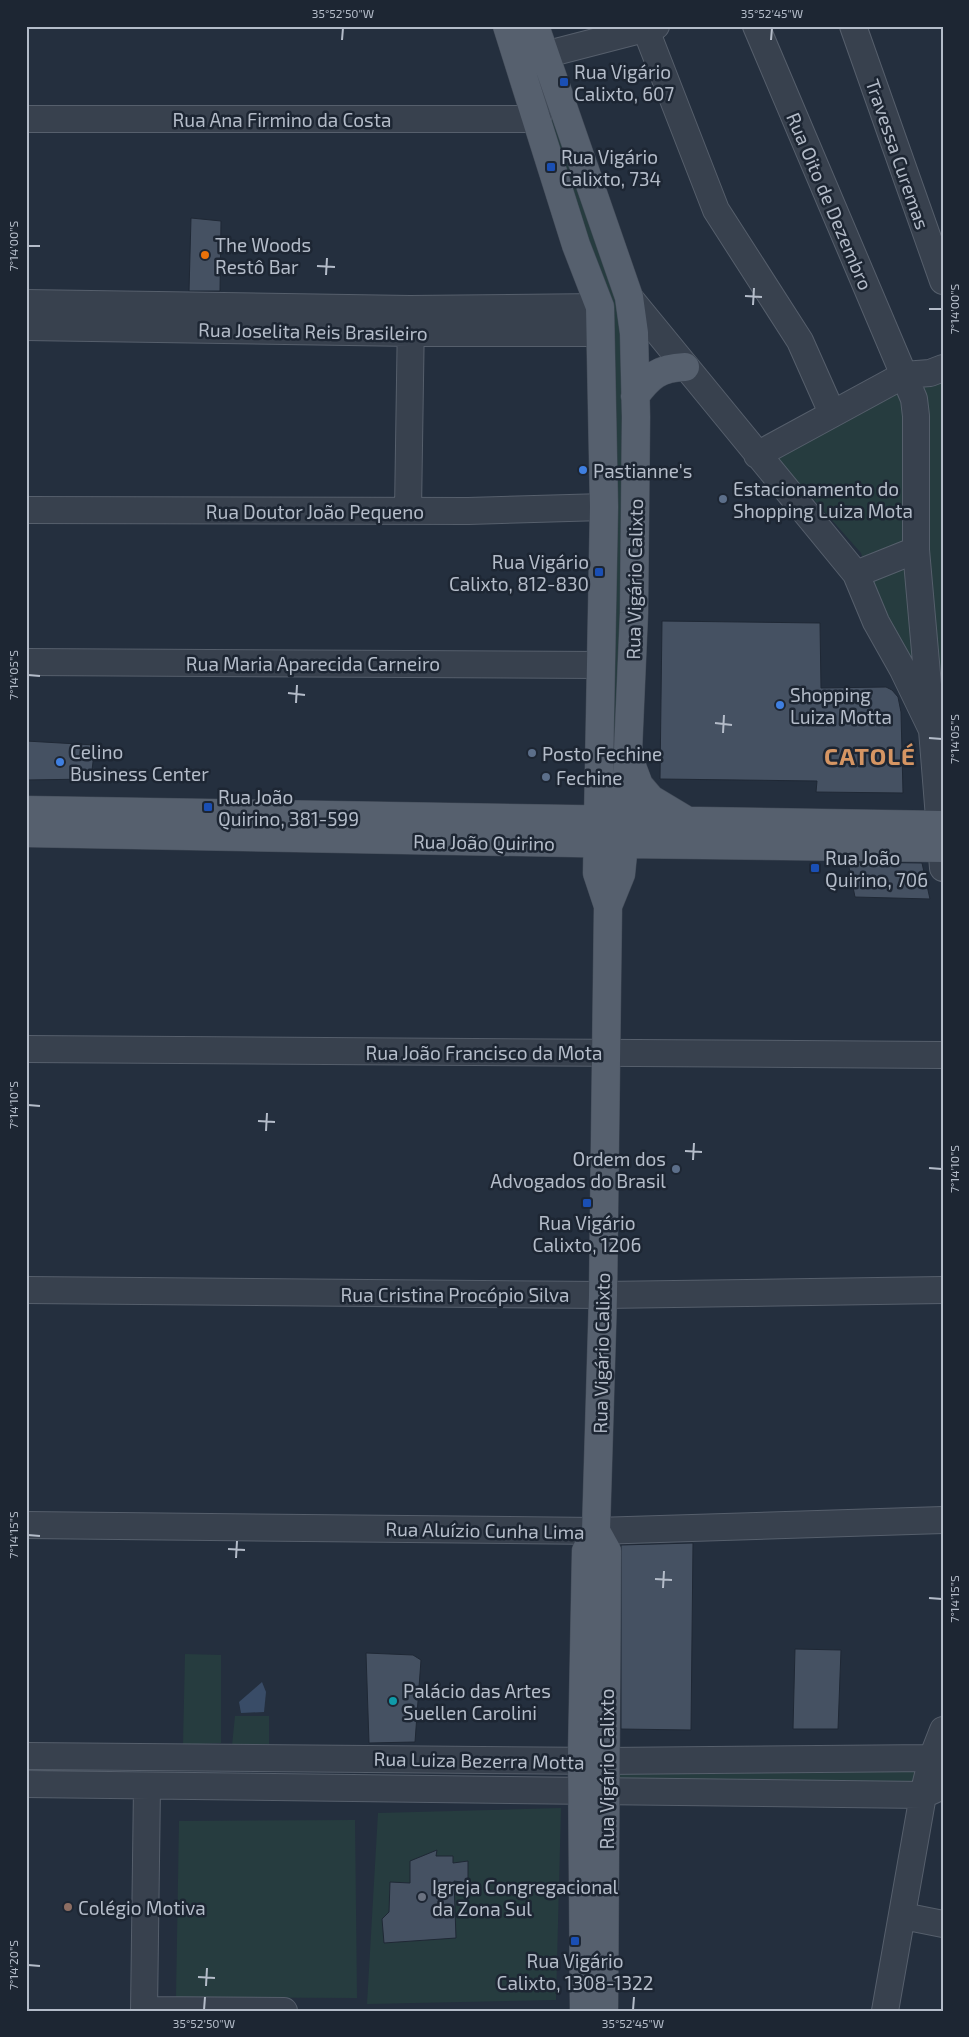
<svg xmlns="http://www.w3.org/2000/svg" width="969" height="2037" font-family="'Exo 2',sans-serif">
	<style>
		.green { fill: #263c3f }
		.water { fill: #394c67 }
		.building { fill: #455162; stroke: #1f2835 }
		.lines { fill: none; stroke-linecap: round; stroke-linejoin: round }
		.minor-casing { stroke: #565f6c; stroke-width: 28 }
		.major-casing { stroke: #414a57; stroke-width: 29 }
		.minor { stroke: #38414e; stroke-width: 26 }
		.major { stroke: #56606e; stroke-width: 28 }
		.ticks { fill: none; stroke: #b4bcc9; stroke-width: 2 }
		.transit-dot { fill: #1a4fb4; stroke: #1d2633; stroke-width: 2 }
		.food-dot { fill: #e8710a; stroke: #1d2633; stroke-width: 2 }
		.shop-dot { fill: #3f7fe0; stroke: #1d2633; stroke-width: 2 }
		.service-dot { fill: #5c6f8a; stroke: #1d2633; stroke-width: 2 }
		.culture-dot { fill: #0f9aa8; stroke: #1d2633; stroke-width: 2 }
		.worship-dot { fill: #6b7280; stroke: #1d2633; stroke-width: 2 }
		.education-dot { fill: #8d6e63; stroke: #1d2633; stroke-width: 2 }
		.labels { text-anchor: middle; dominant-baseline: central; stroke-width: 5; stroke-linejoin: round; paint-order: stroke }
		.poi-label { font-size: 19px; fill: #b4bcc9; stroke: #1d2633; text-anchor: start }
		.street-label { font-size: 19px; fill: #b4bcc9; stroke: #1d2633 }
		.district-label { font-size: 24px; font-weight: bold; letter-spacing: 1px; fill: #d59563; stroke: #1d2633 }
		.neatline { fill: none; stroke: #b4bcc9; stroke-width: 2 }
		.ticks-label { font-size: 12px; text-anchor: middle; fill: #b4bcc9 }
	</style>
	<rect width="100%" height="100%" fill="#242f3e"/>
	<path class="green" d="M 509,26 L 530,26 L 624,299 L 624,790 L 600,816 L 603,303 Z
		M 943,380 L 943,711 L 909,660 L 870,579 L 861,553 L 776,457 L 901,384 Z
		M 185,1654 L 221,1655 L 221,1743 L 183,1745 Z
		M 235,1716 L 269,1716 L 269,1744 L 232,1746 Z
		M 926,1762 L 916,1789 L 611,1786 L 612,1766 Z
		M 561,1808 L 556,2000 L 367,2004 L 378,1813 Z
		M 355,1820 L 357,1998 L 176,1997 L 179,1821 Z"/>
	<path class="water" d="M 262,1682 L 266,1692 L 264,1712 L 241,1713 L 239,1702 Z"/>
	<path class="building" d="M 191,218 L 221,221 L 220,291 L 189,291 Z
		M 662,621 L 820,623 L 821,688 L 886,687 L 892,690 L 898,697 L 901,712 L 903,793 L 816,792 L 817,781 L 660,779 Z
		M 26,741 L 95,745 L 91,779 L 26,780 Z
		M 848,862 L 922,863 L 930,899 L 855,897 Z
		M 693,1543 L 691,1730 L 621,1729 L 621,1545 Z
		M 795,1649 L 841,1650 L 838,1729 L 793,1729 Z
		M 366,1653 L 413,1655 L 421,1660 L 415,1742 L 369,1743 Z
		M 437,1850 L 436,1856 L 453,1856 L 453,1863 L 468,1861 L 468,1883 L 454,1881 L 456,1938 L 384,1943 L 382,1919 L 389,1912 L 390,1882 L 410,1883 L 410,1861 Z"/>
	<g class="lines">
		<g class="minor-casing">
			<path id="minor" d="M 756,26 L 914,399 L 916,416 L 916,550 L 932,730
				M 853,26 L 943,281
				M 646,30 L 716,210 L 800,341 L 832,413
				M 544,55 L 656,26
				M 26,119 L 538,119
				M 629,297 L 856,574 L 876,622 L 903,670 L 932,730 L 943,868
				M 26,303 L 410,309 L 600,307
				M 26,327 L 411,333 L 601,333
				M 757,455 L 904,375 L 930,373 L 943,368
				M 26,510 L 468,511 L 604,507
				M 408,511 L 411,316
				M 856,574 L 916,550
				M 26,662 L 600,665
				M 26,1049 L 943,1055
				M 26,1290 L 603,1295 L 943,1290
				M 26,1525 L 596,1531 L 943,1520
				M 26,1756 L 606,1761 L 932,1758 L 943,1763
				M 26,1784 L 923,1795 L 943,1786
				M 903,1916 L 943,1924
				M 144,2010 L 284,2011
				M 144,2011 L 147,1786
				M 885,2011 L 923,1795 L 932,1758 L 943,1730"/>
		</g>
		<g class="major-casing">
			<path id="major" d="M 507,26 L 576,245 L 600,307 L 604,507 L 597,873 L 608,906 L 603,1295 L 596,1531 L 586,1551 L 582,1755 L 584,2011
				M 535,26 L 629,297 L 634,333 L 636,417 L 634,613 L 624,844 L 621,874 L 608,906
				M 635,396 C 650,376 659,368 685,367
				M 630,761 L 639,785 L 651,799 L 686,820
				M 26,810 L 943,825
				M 26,833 L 624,844 L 943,848
				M 596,1531 L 607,1551 L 604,2011"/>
		</g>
		<use href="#minor" class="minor"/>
		<use href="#major" class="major"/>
	</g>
	<path class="ticks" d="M 342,40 L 343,28M 771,40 L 772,28M 28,246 L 40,246M 317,266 L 335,267M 326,275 L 327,258M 745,296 L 762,297M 753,305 L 754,288M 929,309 L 942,309M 28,675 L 40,676M 288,693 L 305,695M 296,703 L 297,685M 715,723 L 732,725M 723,733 L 724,715M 929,738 L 942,739M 28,1105 L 40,1106M 258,1121 L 275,1122M 266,1131 L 267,1113M 685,1151 L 702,1152M 693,1160 L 694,1143M 929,1168 L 942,1169M 28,1535 L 40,1536M 228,1549 L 245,1550M 236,1558 L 237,1541M 655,1579 L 672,1580M 663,1588 L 664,1571M 929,1598 L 942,1599M 28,1965 L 40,1966M 198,1977 L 215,1978M 206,1986 L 207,1968M 204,2010 L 205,1997M 633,2010 L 634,1997"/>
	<g class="transit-dot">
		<rect x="559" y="77" width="10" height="10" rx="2.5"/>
		<rect x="546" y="162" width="10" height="10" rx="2.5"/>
		<rect x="594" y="567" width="10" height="10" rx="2.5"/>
		<rect x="203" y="802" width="10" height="10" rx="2.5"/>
		<rect x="810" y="863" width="10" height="10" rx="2.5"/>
		<rect x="582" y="1198" width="10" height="10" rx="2.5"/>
		<rect x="570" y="1936" width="10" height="10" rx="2.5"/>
	</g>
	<circle class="food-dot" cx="205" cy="255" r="5"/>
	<g class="shop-dot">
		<circle cx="583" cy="470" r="5"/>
		<circle cx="780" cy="705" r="5"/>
		<circle cx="60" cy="762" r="5"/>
	</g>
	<g class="service-dot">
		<circle cx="723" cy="499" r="5"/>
		<circle cx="532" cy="753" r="5"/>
		<circle cx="546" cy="777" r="5"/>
		<circle cx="676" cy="1169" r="5"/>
	</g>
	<circle class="culture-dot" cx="393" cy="1701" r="5"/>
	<circle class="worship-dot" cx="422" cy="1897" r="5"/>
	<circle class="education-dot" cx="68" cy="1907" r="5"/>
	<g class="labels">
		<g class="poi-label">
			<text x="574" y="71">Rua Vigário<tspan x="574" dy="22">Calixto, 607</tspan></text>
			<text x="561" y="156">Rua Vigário<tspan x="561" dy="22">Calixto, 734</tspan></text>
			<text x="215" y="244">The Woods<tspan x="215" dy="22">Restô Bar</tspan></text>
			<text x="593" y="470">Pastianne's</text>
			<text x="733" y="488">Estacionamento do<tspan x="733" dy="22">Shopping Luiza Mota</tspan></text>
			<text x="589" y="561" text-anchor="end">Rua Vigário<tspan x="589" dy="22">Calixto, 812-830</tspan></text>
			<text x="790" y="694">Shopping<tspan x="790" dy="22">Luiza Motta</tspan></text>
			<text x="70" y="751">Celino<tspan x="70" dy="22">Business Center</tspan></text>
			<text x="542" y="753">Posto Fechine</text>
			<text x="556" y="777">Fechine</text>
			<text x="218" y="796">Rua João<tspan x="218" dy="22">Quirino, 381-599</tspan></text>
			<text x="825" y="857">Rua João<tspan x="825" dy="22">Quirino, 706</tspan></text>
			<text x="666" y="1158" text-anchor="end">Ordem dos<tspan x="666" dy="22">Advogados do Brasil</tspan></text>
			<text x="587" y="1222" text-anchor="middle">Rua Vigário<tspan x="587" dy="22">Calixto, 1206</tspan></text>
			<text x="403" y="1690">Palácio das Artes<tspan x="403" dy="22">Suellen Carolini</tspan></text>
			<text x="432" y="1886">Igreja Congregacional<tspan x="432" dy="22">da Zona Sul</tspan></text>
			<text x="78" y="1907">Colégio Motiva</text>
			<text x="575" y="1960" text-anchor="middle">Rua Vigário<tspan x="575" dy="22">Calixto, 1308-1322</tspan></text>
		</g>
		<g class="street-label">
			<text x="282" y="119">Rua Ana Firmino da Costa</text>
			<text transform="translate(898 154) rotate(71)">Travessa Curemas</text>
			<text transform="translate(830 201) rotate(67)">Rua Oito de Dezembro</text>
			<text transform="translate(313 331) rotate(1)">Rua Joselita Reis Brasileiro</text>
			<text x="315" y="511">Rua Doutor João Pequeno</text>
			<text transform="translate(634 579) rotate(-89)">Rua Vigário Calixto</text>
			<text x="313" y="663">Rua Maria Aparecida Carneiro</text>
			<text transform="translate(484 842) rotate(1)">Rua João Quirino</text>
			<text x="484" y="1052">Rua João Francisco da Mota</text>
			<text x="455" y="1294">Rua Cristina Procópio Silva</text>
			<text transform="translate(601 1353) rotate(-89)">Rua Vigário Calixto</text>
			<text transform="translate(485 1530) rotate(1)">Rua Aluízio Cunha Lima</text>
			<text transform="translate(479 1760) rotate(1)">Rua Luiza Bezerra Motta</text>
			<text transform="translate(606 1769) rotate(-90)">Rua Vigário Calixto</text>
		</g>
		<g class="district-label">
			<text x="870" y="755">CATOLÉ</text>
		</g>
	</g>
	<rect width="969" height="2037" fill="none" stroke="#1d2633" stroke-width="55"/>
	<rect x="28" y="28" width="914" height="1982" class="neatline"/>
	<g class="ticks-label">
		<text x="343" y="18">35°52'50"W</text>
		<text x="772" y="18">35°52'45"W</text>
		<text transform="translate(14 246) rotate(-90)" y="4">7°14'00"S</text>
		<text transform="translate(955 309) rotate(-90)" y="4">7°14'00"S</text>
		<text transform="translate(14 675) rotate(-90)" y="4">7°14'05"S</text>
		<text transform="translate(955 739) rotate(-90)" y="4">7°14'05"S</text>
		<text transform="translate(14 1105) rotate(-90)" y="4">7°14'10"S</text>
		<text transform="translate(955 1169) rotate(-90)" y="4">7°14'10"S</text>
		<text transform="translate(14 1535) rotate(-90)" y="4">7°14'15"S</text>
		<text transform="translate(955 1599) rotate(-90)" y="4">7°14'15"S</text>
		<text transform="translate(14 1965) rotate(-90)" y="4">7°14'20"S</text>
		<text x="204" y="2028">35°52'50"W</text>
		<text x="633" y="2028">35°52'45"W</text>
	</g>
</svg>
